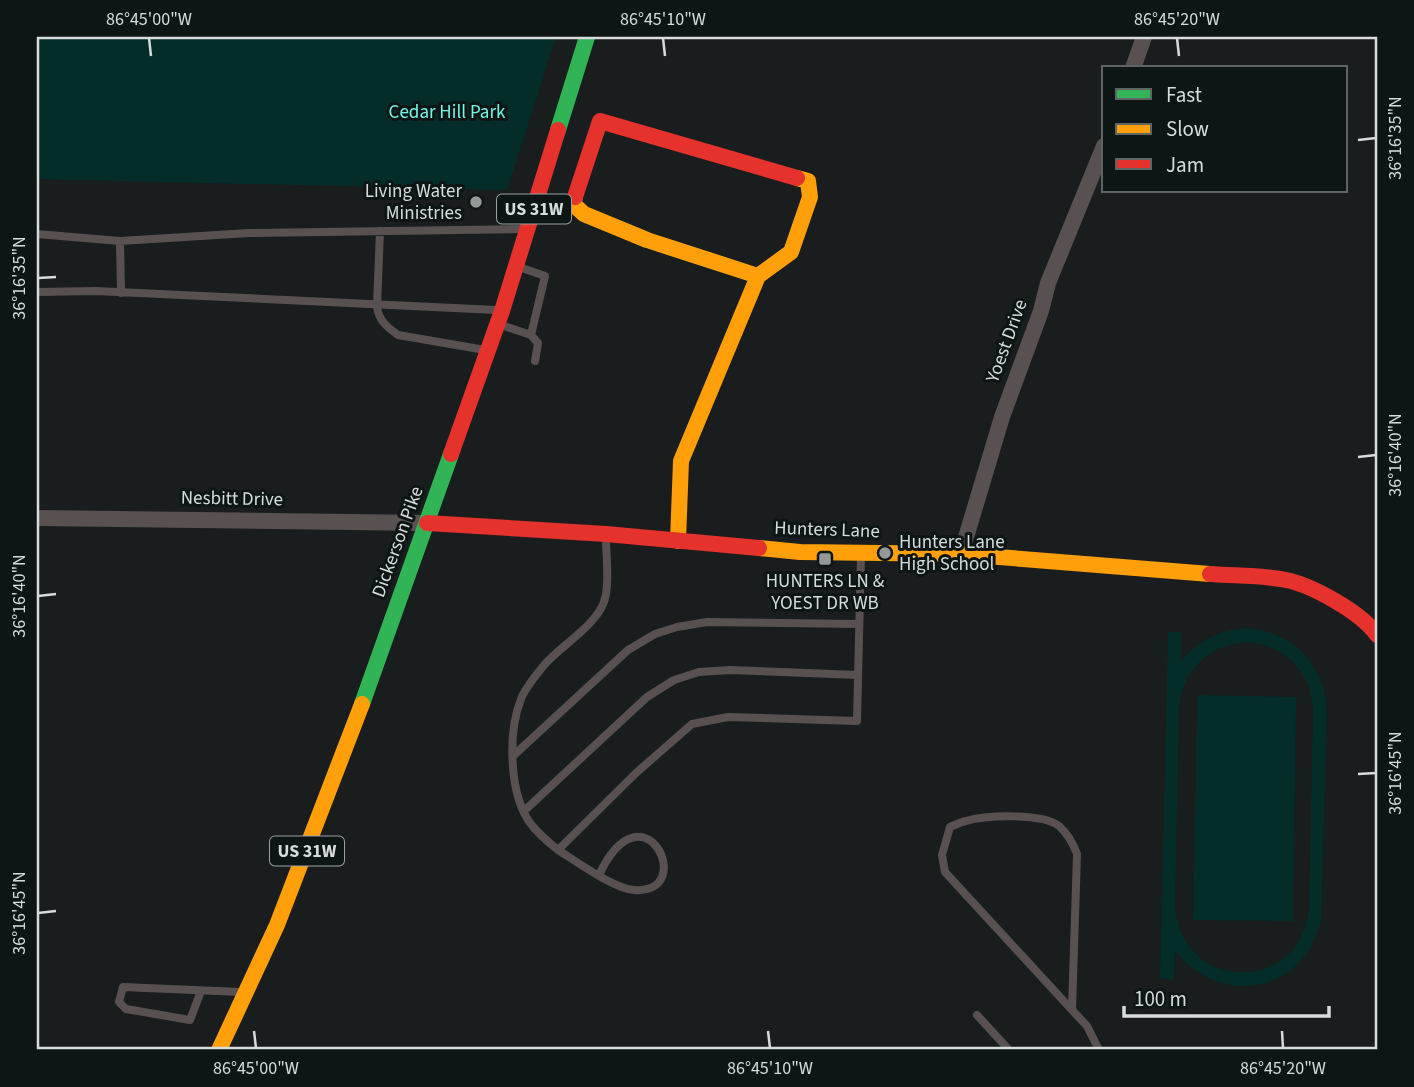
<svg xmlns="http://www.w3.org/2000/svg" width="1414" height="1087" font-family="'Source Sans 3',sans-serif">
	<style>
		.green { fill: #042d29; fill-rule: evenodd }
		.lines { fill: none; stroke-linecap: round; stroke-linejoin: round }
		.lane { stroke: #595151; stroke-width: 8 }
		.street { stroke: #595151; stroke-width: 16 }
		.fast { stroke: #30b455; stroke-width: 16 }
		.slow { stroke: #ff9f0a; stroke-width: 16 }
		.jam { stroke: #e5322d; stroke-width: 16 }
		.ticks { fill: none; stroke: #d6dcdb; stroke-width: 2.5 }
		.poi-dot { fill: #949998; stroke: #0e1615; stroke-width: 2.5 }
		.labels { text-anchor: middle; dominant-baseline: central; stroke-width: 6; stroke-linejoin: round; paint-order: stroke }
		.shield { fill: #0e1615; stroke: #9aa1a0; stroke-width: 2 }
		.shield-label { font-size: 18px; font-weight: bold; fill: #d6dcdb }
		.park-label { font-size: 19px; fill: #72f5e5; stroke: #0e1615 }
		.poi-label { font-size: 19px; fill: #d6dcdb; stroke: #0e1615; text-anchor: end }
		.street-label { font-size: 19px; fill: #d6dcdb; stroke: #0e1615 }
		.neatline { fill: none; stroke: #d6dcdb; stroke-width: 2.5 }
		.ticks-label { font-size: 18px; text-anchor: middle; fill: #d6dcdb }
	</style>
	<rect width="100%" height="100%" fill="#191d1d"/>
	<path class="green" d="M 37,37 L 556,37 L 507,190 L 37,179 Z
		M 1248,628 C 1294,633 1324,664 1327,710 L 1321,921 C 1302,994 1222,1008 1175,951 L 1174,980 L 1160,979 L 1168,632 L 1181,632 L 1181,661 C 1199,640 1220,630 1248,628 ZM 1248,642 C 1286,646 1311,671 1313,710 L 1309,908 C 1301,996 1180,993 1175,905 L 1179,707 C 1184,668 1210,644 1248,642 Z
		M 1197,695 L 1296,697 L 1293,921 L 1193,920 Z"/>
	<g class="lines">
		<path class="lane" d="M 380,231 L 377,306 C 378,320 387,327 398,335 L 485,350
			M 37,234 L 120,241
			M 519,267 L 545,276 L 531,335
			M 37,292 L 96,291 L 496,310
			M 121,293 L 120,241 L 249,233 L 524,229
			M 501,325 L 531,335 L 538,343 L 535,361
			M 606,538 C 606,555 610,585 604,602 C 596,625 561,646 545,664 C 537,674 525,688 521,699 C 508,732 509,789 528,820 C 536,832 547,841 558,850 L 636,773 L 692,724 L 728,717 L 857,721 L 861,555
			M 513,756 L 628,650 L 655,634 L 677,627 L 707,622 L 859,624
			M 524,811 L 647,697 L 674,680 L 699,672 L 730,670 L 858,675
			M 558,850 C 576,861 614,889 634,890 C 699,895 644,779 599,875
			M 201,991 L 190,1020 L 126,1009 L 119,1002 L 123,987 L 240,992
			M 1072,1010 L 1077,854 C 1073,843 1068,834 1059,826 C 1043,813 986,815 966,821 C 961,822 955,825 950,827 L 942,855 L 945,872 L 1072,1010 L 1087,1026 L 1099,1050
			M 977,1015 L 1009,1050"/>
		<path class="street" d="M 1133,68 L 1144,37
			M 37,518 L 427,523
			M 961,554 L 1002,417 L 1041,311 L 1048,283 L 1104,146"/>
		<path class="fast" d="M 558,130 L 587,37
			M 362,704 L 451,454"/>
		<path class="slow" d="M 575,197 L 573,204 L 584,214 L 647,240 L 758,276
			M 678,541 L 681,461 L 758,276 L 791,252 L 810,197 L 808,181 L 797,178
			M 759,548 L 800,552 L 961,554 L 1210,574
			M 219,1050 L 277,925 L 362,704"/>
		<path class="jam" d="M 575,197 L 600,121 L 797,178
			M 451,454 L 502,311 L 558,130
			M 427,523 L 606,534 L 759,548
			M 1210,574 C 1235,576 1262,575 1286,580 C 1312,585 1362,613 1377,635"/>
	</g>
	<path class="ticks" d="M 149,38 L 151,56M 663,38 L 665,56M 1177,38 L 1179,56M 1358,140 L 1376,138M 38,278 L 56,277M 1358,457 L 1376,455M 38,596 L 56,594M 1358,774 L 1376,773M 38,913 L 56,911M 254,1031 L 256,1048M 768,1031 L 770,1048M 1282,1031 L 1283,1048"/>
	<g class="poi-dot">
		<circle cx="476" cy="202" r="7"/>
		<circle cx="885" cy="553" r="7"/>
		<rect x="818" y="552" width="14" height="14" rx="3.5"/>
	</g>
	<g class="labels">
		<g class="shield">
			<rect x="497" y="194.5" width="74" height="29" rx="5"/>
			<rect x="270" y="836.5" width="74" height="29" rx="5"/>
		</g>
		<g class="shield-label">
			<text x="534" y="209">US 31W</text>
			<text x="307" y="851">US 31W</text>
		</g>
		<g class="park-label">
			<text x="447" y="112">Cedar Hill Park</text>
		</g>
		<g class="poi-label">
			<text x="462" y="191">Living Water<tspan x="462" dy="22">Ministries</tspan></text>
			<text x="899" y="542" text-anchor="start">Hunters Lane<tspan x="899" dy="22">High School</tspan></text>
			<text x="825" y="581" text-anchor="middle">HUNTERS LN &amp;<tspan x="825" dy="22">YOEST DR WB</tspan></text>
		</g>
		<g class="street-label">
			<text transform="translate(1007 341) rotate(-70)">Yoest Drive</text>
			<text transform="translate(232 499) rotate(1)">Nesbitt Drive</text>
			<text transform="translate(827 530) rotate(2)">Hunters Lane</text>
			<text transform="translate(398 542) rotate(-70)">Dickerson Pike</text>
		</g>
	</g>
	<rect width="1414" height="1087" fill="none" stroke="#0e1615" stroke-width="77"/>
	<rect x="1102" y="66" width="245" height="126" fill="#0e1615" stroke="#5e6564" stroke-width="2"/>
	<rect x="1116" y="89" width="35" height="10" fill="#30b455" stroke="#5e6564" stroke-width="2"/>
	<text x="1166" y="102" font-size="21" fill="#d6dcdb">Fast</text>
	<rect x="1116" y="124" width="35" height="10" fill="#ff9f0a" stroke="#5e6564" stroke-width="2"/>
	<text x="1166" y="136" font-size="21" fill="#d6dcdb">Slow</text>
	<rect x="1116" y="159" width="35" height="10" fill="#e5322d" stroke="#5e6564" stroke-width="2"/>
	<text x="1166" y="172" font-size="21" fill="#d6dcdb">Jam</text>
	<path d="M1124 1006v10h205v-10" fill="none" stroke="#d6dcdb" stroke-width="3.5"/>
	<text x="1134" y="1006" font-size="21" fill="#d6dcdb" stroke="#0e1615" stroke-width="5" paint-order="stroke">100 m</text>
	<rect x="38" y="38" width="1338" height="1010" class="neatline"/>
	<g class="ticks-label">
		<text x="149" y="25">86°45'00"W</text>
		<text x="663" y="25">86°45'10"W</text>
		<text x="1177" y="25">86°45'20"W</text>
		<text transform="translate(1395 138) rotate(-90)" y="6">36°16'35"N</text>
		<text transform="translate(19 278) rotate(-90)" y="6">36°16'35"N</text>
		<text transform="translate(1395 455) rotate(-90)" y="6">36°16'40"N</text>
		<text transform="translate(19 596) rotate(-90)" y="6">36°16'40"N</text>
		<text transform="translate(1395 773) rotate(-90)" y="6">36°16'45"N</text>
		<text transform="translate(19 913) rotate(-90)" y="6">36°16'45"N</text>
		<text x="256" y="1074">86°45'00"W</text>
		<text x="770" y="1074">86°45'10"W</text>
		<text x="1283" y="1074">86°45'20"W</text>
	</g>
</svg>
